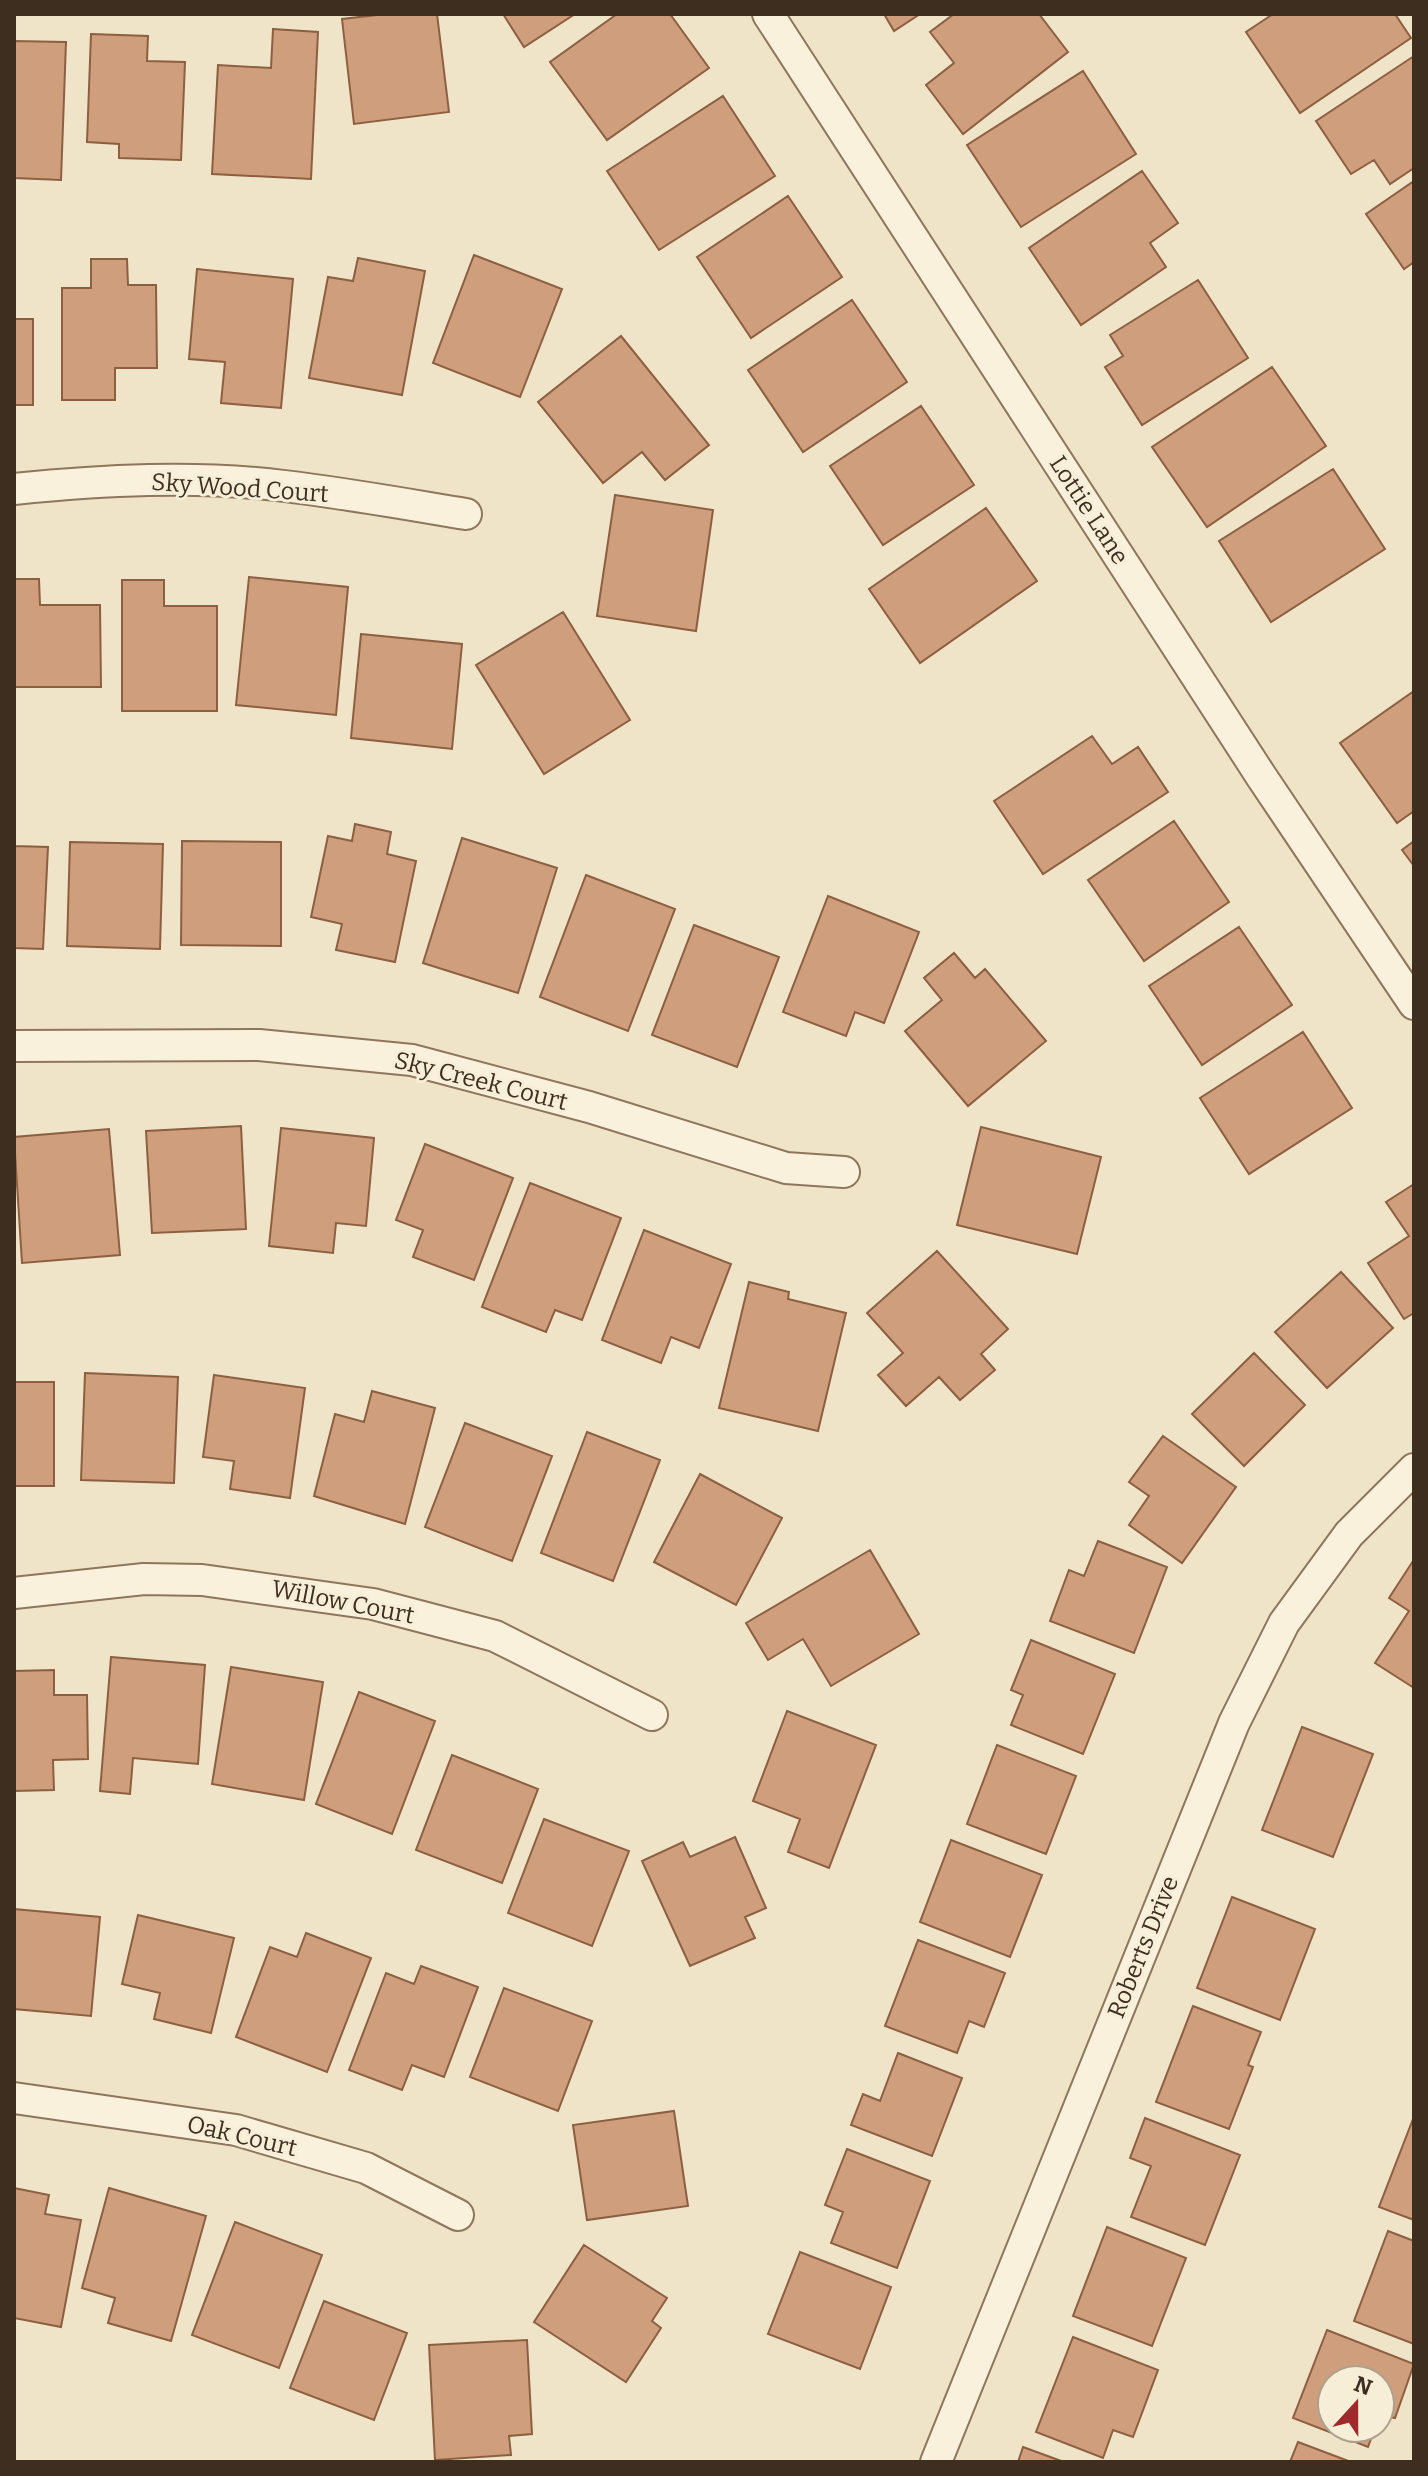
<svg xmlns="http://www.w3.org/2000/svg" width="1428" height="2476" font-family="Bitter,serif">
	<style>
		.building { fill: #cf9f7d; stroke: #8d5f41; stroke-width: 2 }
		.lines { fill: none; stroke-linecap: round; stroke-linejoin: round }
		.minor-casing { stroke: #8d765c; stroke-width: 34 }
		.minor { stroke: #faf1dc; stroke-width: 30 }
		.labels { text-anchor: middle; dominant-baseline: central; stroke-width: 6; stroke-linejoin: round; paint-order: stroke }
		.street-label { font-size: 24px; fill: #3d2e20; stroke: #f7eed8 }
	</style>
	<rect width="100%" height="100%" fill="#f0e4c8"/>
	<path class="building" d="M 386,14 L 437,14 L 449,112 L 354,124 L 342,19 Z
		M 503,14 L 575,14 L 524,47 Z
		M 617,14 L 670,14 L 709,68 L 607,140 L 550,62 Z
		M 884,14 L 920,14 L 894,31 Z
		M 954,14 L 1039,14 L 1068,52 L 963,134 L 926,85 L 954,63 L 930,32 Z
		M 1273,14 L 1395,14 L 1411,38 L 1300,113 L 1246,32 Z
		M 273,29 L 318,32 L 311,179 L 212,174 L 218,65 L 271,68 Z
		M 91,34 L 148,36 L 147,61 L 185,62 L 181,160 L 119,158 L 119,144 L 87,142 Z
		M 14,41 L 66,42 L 61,180 L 14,178 Z
		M 1414,56 L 1414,168 L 1390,184 L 1374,160 L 1351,174 L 1316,121 Z
		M 1083,71 L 1136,154 L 1021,227 L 967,145 Z
		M 723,96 L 775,176 L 659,250 L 607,171 Z
		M 1142,171 L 1178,223 L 1150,243 L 1166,267 L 1081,325 L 1029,248 Z
		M 1414,181 L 1414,262 L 1404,269 L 1366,214 Z
		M 788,196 L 842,277 L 751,338 L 697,257 Z
		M 474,255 L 562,289 L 520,397 L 433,363 Z
		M 358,258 L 425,271 L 402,395 L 309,378 L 328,277 L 353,281 Z
		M 91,259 L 127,259 L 128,285 L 156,285 L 157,368 L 115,368 L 115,400 L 62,400 L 62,288 L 91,288 Z
		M 197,269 L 293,279 L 281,408 L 221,403 L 225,362 L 189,359 Z
		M 1198,280 L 1248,358 L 1142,425 L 1105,367 L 1123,356 L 1110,335 Z
		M 852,300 L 907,382 L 803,452 L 748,370 Z
		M 14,319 L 33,319 L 33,405 L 14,405 Z
		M 621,336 L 709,445 L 665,480 L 642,452 L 603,483 L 538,402 Z
		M 1272,367 L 1326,446 L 1207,527 L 1152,447 Z
		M 921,406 L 974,485 L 883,545 L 830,466 Z
		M 1333,469 L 1385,549 L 1271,622 L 1219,541 Z
		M 615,495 L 713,510 L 696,631 L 597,616 Z
		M 986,508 L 1037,581 L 920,663 L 869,589 Z
		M 249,577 L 348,587 L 336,715 L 236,705 Z
		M 14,579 L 39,579 L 40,605 L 100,605 L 101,687 L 14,687 Z
		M 122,580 L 164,580 L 164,606 L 217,606 L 217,711 L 122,711 Z
		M 563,612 L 630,720 L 544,774 L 476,665 Z
		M 361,634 L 462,644 L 452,749 L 351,738 Z
		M 1414,691 L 1414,811 L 1397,823 L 1340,743 Z
		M 1092,736 L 1112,764 L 1138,747 L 1168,792 L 1043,874 L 994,801 Z
		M 14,819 L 15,846 L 48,847 L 43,949 L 14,948 Z
		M 1174,821 L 1229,902 L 1144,961 L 1088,880 Z
		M 355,824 L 391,832 L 387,854 L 416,861 L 395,962 L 336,950 L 342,924 L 311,917 L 328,836 L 352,841 Z
		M 462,838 L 557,868 L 518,993 L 423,963 Z
		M 182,841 L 281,842 L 281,946 L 181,945 Z
		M 1414,841 L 1414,866 L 1402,850 Z
		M 70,842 L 163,844 L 160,949 L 67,946 Z
		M 586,875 L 675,909 L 628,1031 L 540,997 Z
		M 828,896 L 919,932 L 884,1023 L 855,1012 L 846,1036 L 783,1012 Z
		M 694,925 L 779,957 L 737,1067 L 652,1035 Z
		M 1239,927 L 1292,1005 L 1202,1065 L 1149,986 Z
		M 954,953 L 975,978 L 985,969 L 1046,1041 L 968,1106 L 905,1031 L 942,1000 L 924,978 Z
		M 1303,1032 L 1352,1108 L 1249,1174 L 1200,1098 Z
		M 241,1126 L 246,1229 L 152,1233 L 146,1131 Z
		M 981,1127 L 1101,1157 L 1077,1254 L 957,1225 Z
		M 281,1128 L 374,1138 L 366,1226 L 336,1223 L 333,1253 L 269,1246 Z
		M 109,1129 L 120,1255 L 22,1263 L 14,1137 Z
		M 425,1144 L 513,1178 L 474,1280 L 413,1257 L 423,1230 L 396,1220 Z
		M 530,1183 L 621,1218 L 582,1320 L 555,1310 L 546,1332 L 482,1307 Z
		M 1414,1184 L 1414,1313 L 1404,1319 L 1368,1263 L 1409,1236 L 1386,1202 Z
		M 644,1230 L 731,1264 L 699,1348 L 671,1337 L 661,1363 L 602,1340 Z
		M 937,1251 L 1008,1329 L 981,1354 L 995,1370 L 960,1400 L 939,1377 L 906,1406 L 878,1375 L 903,1353 L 867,1313 Z
		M 1341,1272 L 1393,1328 L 1327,1388 L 1275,1332 Z
		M 749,1282 L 789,1292 L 788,1299 L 846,1313 L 818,1431 L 719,1408 Z
		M 1254,1353 L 1305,1405 L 1244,1466 L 1192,1414 Z
		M 85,1373 L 178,1377 L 174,1483 L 81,1480 Z
		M 214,1375 L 305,1388 L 290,1498 L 230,1489 L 234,1461 L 203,1457 Z
		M 14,1382 L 54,1382 L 54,1486 L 14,1486 Z
		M 372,1391 L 435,1408 L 405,1524 L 314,1496 L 335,1414 L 364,1422 Z
		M 465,1423 L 552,1456 L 512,1561 L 425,1527 Z
		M 587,1432 L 660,1460 L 613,1581 L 541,1553 Z
		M 1163,1436 L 1236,1487 L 1182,1563 L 1129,1525 L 1149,1496 L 1129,1482 Z
		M 700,1474 L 782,1518 L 736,1605 L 654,1562 Z
		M 1098,1541 L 1167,1567 L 1134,1653 L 1050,1621 L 1069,1570 L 1084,1576 Z
		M 870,1550 L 919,1634 L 831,1686 L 803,1639 L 768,1660 L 746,1623 Z
		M 1413,1561 L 1414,1562 L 1414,1688 L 1375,1663 L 1409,1611 L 1389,1598 Z
		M 1031,1640 L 1115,1674 L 1083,1754 L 1011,1725 L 1023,1695 L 1011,1690 Z
		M 111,1657 L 205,1665 L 198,1764 L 133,1758 L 130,1794 L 100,1791 Z
		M 231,1667 L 323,1682 L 304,1800 L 212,1784 Z
		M 54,1670 L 54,1695 L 87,1695 L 88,1759 L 53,1760 L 54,1790 L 14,1791 L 14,1671 Z
		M 359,1692 L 435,1721 L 392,1834 L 316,1804 Z
		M 787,1711 L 876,1745 L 829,1868 L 788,1852 L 800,1819 L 753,1801 Z
		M 1302,1727 L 1373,1754 L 1333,1857 L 1262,1830 Z
		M 997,1745 L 1076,1776 L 1046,1854 L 967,1824 Z
		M 452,1755 L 538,1789 L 502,1883 L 416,1850 Z
		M 544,1819 L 629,1851 L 592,1946 L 508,1913 Z
		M 735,1837 L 766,1908 L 745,1917 L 755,1938 L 690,1966 L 642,1861 L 683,1842 L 690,1857 Z
		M 951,1840 L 1042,1875 L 1010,1957 L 920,1922 Z
		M 1232,1897 L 1315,1929 L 1280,2020 L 1197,1988 Z
		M 14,1909 L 100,1917 L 91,2016 L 14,2009 Z
		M 138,1915 L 234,1938 L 211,2033 L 154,2019 L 160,1993 L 122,1984 Z
		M 306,1933 L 371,1958 L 327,2072 L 236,2037 L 270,1947 L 297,1957 Z
		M 918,1940 L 1005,1973 L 984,2027 L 969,2021 L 957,2053 L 885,2026 Z
		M 421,1966 L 478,1987 L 444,2077 L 412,2065 L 402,2090 L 349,2070 L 386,1973 L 414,1984 Z
		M 504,1988 L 592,2021 L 558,2111 L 470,2077 Z
		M 1193,2006 L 1261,2032 L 1248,2065 L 1253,2067 L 1229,2129 L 1156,2102 Z
		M 898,2053 L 962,2078 L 932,2156 L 851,2125 L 863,2094 L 880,2101 Z
		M 674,2111 L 688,2206 L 587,2220 L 573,2125 Z
		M 1145,2118 L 1240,2155 L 1205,2245 L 1131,2217 L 1151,2166 L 1130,2158 Z
		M 1413,2119 L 1414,2119 L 1414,2220 L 1379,2207 Z
		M 847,2149 L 930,2181 L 897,2268 L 831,2243 L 843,2212 L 825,2205 Z
		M 14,2188 L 49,2195 L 45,2214 L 81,2220 L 61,2327 L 14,2318 Z
		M 109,2188 L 206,2216 L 171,2341 L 108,2323 L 115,2298 L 82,2288 Z
		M 235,2222 L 322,2255 L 279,2368 L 192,2335 Z
		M 1107,2227 L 1186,2258 L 1152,2346 L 1073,2316 Z
		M 1388,2231 L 1414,2241 L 1414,2344 L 1354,2321 Z
		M 584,2245 L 667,2298 L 652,2321 L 661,2328 L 626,2382 L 534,2322 Z
		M 800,2252 L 891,2287 L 860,2369 L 768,2334 Z
		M 324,2301 L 407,2333 L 374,2420 L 290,2388 Z
		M 1327,2330 L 1414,2364 L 1395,2418 L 1380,2415 L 1380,2380 L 1332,2380 L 1332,2428 L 1375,2428 L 1368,2447 L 1293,2418 Z
		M 1073,2337 L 1158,2370 L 1133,2437 L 1113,2430 L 1103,2458 L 1036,2432 Z
		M 527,2340 L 532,2434 L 509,2436 L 511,2455 L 435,2460 L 429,2345 Z
		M 1298,2442 L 1351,2462 L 1290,2462 Z
		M 1023,2447 L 1064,2462 L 1018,2462 Z"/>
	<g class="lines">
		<g class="minor-casing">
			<path id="minor" d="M 768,14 L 1261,776 L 1414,1004
				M 14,489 C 103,480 194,475 284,486 C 344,493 405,504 466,514
				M 14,1046 L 259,1045 L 412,1060 L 589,1107 L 786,1168 L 844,1172
				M 14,1593 L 144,1579 L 202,1580 L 373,1604 L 495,1636 L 652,1715
				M 14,2098 L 236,2130 L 366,2168 L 458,2215
				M 936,2462 L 1234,1723 L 1284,1623 L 1349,1534 L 1414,1469"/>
		</g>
		<use href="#minor" class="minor"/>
	</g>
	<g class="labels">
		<g class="street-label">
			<text transform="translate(240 488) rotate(4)">Sky Wood Court</text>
			<text transform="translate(1089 510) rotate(57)">Lottie Lane</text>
			<text transform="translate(481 1081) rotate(14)">Sky Creek Court</text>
			<text transform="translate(343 1602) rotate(11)">Willow Court</text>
			<text transform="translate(1143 1947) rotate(-68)">Roberts Drive</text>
			<text transform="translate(242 2136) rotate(13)">Oak Court</text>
		</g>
	</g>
	<rect width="1428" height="2476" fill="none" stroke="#3d2e20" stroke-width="32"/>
	<g transform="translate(1356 2404) rotate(21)"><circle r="38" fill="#f7eed8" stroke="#ada18e" stroke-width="2"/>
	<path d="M0-6L14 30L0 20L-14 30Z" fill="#9e2a2b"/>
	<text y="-12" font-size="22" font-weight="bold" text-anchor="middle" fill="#3d2e20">N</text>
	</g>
</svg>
